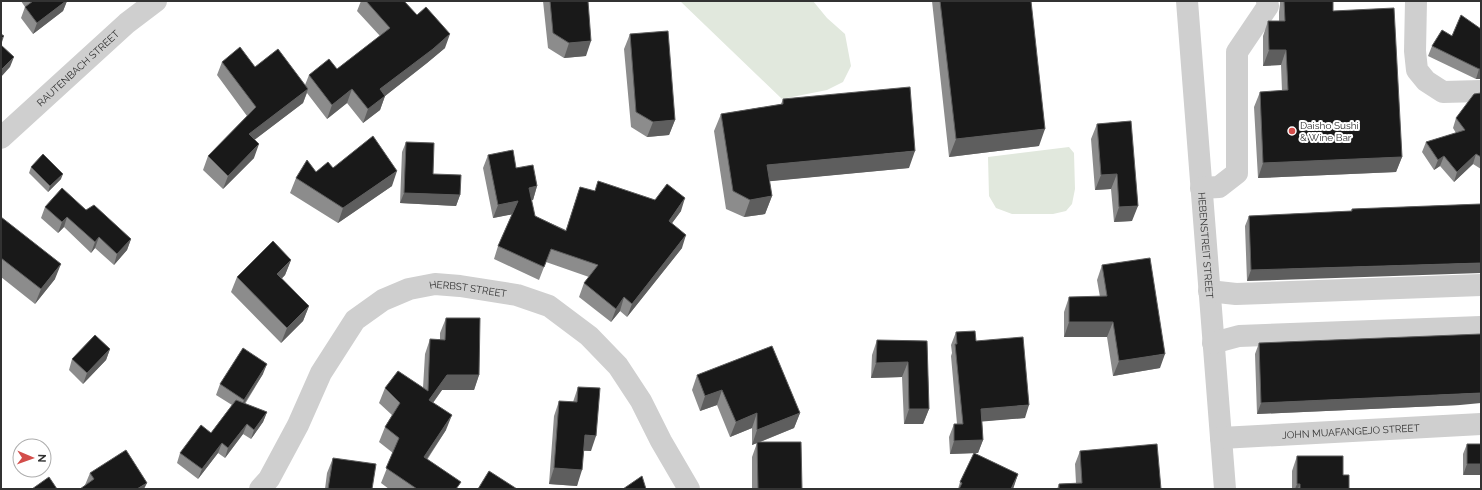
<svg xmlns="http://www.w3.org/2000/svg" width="1482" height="490" font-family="Raleway,sans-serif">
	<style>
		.green { fill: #e1e8dd }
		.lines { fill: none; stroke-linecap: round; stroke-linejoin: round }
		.minor { stroke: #cfcfcf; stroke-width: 22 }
		.wall { fill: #8c8c8c }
		.shaded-wall { fill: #5e5e5e }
		.building { fill: #191919; stroke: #5e5e5e }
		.poi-dot { fill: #d34d4a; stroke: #fff; stroke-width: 1.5 }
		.labels { text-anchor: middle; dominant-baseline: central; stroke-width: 4; stroke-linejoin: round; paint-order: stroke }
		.street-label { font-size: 10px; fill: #323232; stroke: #fff }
		.poi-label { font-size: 10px; fill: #323232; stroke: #fff; text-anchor: start }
	</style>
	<rect width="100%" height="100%" fill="#fff"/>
	<path class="green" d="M 680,1 L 813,1 L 827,18 L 845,34 L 851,66 L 843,82 L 827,90 L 782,99 Z
		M 1069,147 L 1074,153 L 1075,189 L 1072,204 L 1066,211 L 1053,214 L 1012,214 L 996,208 L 989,196 L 988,157 Z"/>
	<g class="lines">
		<g class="minor">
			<path id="s1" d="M 1187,1 L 1225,489"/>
			<path d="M 1416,1 L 1415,51 L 1417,70 L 1426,81 L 1443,92 L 1481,91"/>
			<path id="s2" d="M 1,138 L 127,23 L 156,1"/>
			<path d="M 1201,188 L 1219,187 L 1237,173 L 1237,52 L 1268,6 L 1267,1"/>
			<path d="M 1209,291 L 1236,294 L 1481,285"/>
			<path d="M 1213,343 L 1239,336 L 1481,327"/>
			<path id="s3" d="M 1221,438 L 1481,424"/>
			<path id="s4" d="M 260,489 L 269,479 L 298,425 L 321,373 L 355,320 L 383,300 L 409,289 L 435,284 L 460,286 L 517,295 L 549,306 L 589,336 L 618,366 L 641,401 L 661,441 L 689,489"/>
		</g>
	</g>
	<path class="wall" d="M 21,1 L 67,1 L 63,11 L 33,34 L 21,18 L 25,7 Z
		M 361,1 L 404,1 L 445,48 L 427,63 L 385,96 L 380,110 L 363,123 L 347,103 L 327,119 L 307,93 L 303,103 L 254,140 L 254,158 L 223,189 L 203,170 L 208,156 L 247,116 L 217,75 L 222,62 L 305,85 L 309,75 L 337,69 L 380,36 L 357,11 Z
		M 543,1 L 588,1 L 586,56 L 564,58 L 548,48 Z
		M 932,1 L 1031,1 L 1039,146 L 949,157 Z
		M 1280,1 L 1333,1 L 1333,11 L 1402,157 L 1396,172 L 1258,178 L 1254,107 L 1260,92 L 1282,91 L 1281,65 L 1263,66 L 1263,36 L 1268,21 L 1279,21 L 1279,12 L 1280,4 Z
		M 1481,29 L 1481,79 L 1476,79 L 1428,56 L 1432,46 L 1452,36 Z
		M 630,34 L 675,120 L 669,135 L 647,137 L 631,127 L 624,49 Z
		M 1481,93 L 1481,169 L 1473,164 L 1454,182 L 1440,166 L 1434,170 L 1422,152 L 1426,142 L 1456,133 L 1453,128 L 1456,118 Z
		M 783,99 L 909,168 L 769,181 L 772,196 L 765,214 L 744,217 L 726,209 L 714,131 L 721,114 L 781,104 Z
		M 1131,121 L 1132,221 L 1114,222 L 1111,189 L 1095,190 L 1091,139 L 1097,124 Z
		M 406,142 L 433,174 L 460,195 L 456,206 L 400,203 L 402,152 Z
		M 488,155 L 516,168 L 537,186 L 533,200 L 531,200 L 535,216 L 566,230 L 580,187 L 594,191 L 681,211 L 672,223 L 682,248 L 627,317 L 620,311 L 611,322 L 579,297 L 584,283 L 589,277 L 546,262 L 539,280 L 494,259 L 498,246 L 512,214 L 493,218 L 483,168 Z
		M 31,167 L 61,179 L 48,192 L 29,173 Z
		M 333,168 L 392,186 L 338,223 L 290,193 L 296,178 L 316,172 Z
		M 1481,204 L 1247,281 L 1245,226 L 1249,216 L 1351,211 L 1352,209 Z
		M 45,207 L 86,210 L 131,239 L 127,250 L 114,265 L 95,248 L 91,253 L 64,227 L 58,233 L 41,218 Z
		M 1,217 L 55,279 L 35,304 L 1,277 Z
		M 291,260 L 285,275 L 282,278 L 309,306 L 303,321 L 281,343 L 231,292 L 237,277 Z
		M 1102,265 L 1160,368 L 1113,376 L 1107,337 L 1064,337 L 1064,312 L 1069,297 L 1100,297 L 1097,280 Z
		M 446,318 L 479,375 L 474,390 L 442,390 L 433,403 L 446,430 L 427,460 L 458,489 L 389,489 L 381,483 L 393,453 L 379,442 L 385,427 L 392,415 L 379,403 L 385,388 L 423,388 L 425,354 L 430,339 L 440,339 L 440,333 Z
		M 956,332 L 976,341 L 1025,418 L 982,421 L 983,440 L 978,453 L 974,453 L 1018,474 L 1013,489 L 958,489 L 960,482 L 974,453 L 950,454 L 949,437 L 954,424 L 957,424 L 951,356 L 952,353 L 951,345 Z
		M 877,340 L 927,341 L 929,409 L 923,424 L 904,424 L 902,377 L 871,378 L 872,355 Z
		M 1259,343 L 1460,405 L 1257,414 L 1255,354 Z
		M 110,349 L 106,360 L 83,384 L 69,370 L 72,359 Z
		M 263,374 L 245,404 L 267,412 L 263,422 L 251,439 L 243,434 L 225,458 L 218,453 L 198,479 L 177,463 L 180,453 L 211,433 L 232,405 L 216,395 L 220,384 Z
		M 697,375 L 800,413 L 794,428 L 760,442 L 802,489 L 752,489 L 752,457 L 757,443 L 752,445 L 752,428 L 730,437 L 717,405 L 700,411 L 692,390 Z
		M 578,387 L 591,451 L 584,451 L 577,486 L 549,484 L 554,416 L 559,401 L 573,402 Z
		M 1467,444 L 1481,444 L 1463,475 L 1463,454 Z
		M 1080,451 L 1161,489 L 1057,489 L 1059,484 L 1076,483 L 1075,464 Z
		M 1297,456 L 1343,475 L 1349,489 L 1292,489 L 1292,471 Z
		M 333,458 L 372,489 L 325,489 L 327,473 Z
		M 90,473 L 144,489 L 85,485 Z"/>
	<path class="shaded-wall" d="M 66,1 L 67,1 L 63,11 L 33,34 L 37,23 Z
		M 450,34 L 445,48 L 427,63 L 385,96 L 380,110 L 363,123 L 368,109 L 380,89 Z
		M 4,36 L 1,45 L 1,39 Z
		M 591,41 L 586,56 L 564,58 L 569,43 Z
		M 1269,50 L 1286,50 L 1281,65 L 1263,66 Z
		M 14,57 L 10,67 L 1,77 L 1,70 Z
		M 1479,69 L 1481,69 L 1481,79 L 1476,79 Z
		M 308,89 L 303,103 L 244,148 L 249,134 Z
		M 352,89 L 347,103 L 327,119 L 332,105 Z
		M 675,120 L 669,135 L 647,137 L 653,122 Z
		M 1045,129 L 1039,146 L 949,157 L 956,139 Z
		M 259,144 L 254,158 L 223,189 L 228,176 Z
		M 915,151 L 909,168 L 761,182 L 767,165 Z
		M 1476,154 L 1473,164 L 1454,182 L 1457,172 Z
		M 1444,156 L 1440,166 L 1434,170 L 1438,160 Z
		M 1402,157 L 1396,172 L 1258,178 L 1263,163 Z
		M 397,171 L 392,186 L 338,223 L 343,208 Z
		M 63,174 L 61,179 L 48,192 L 50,186 Z
		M 1117,174 L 1111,189 L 1095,190 L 1101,175 Z
		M 537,186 L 533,200 L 524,202 L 529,188 Z
		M 404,193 L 460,195 L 456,206 L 400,203 Z
		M 772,196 L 765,214 L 744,217 L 750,200 Z
		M 685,198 L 681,211 L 664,234 L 669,221 Z
		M 518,201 L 514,214 L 493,218 L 498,205 Z
		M 1138,206 L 1132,221 L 1114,222 L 1119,207 Z
		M 67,217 L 64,227 L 58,233 L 62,222 Z
		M 686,235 L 682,248 L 627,317 L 632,304 Z
		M 99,237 L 95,248 L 91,253 L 95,242 Z
		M 131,239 L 127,250 L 114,265 L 117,254 Z
		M 291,260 L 285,275 L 272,289 L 277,274 Z
		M 1481,263 L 1481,273 L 1247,281 L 1251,270 Z
		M 61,264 L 55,279 L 35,304 L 41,289 Z
		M 624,297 L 620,311 L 611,322 L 616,309 Z
		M 309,306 L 303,321 L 281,343 L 287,328 Z
		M 1069,322 L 1113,322 L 1107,337 L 1064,337 Z
		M 110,349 L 106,360 L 83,384 L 87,373 Z
		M 1165,354 L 1160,368 L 1113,376 L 1119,361 Z
		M 908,362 L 902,377 L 871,378 L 876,363 Z
		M 267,364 L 263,374 L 240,410 L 244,400 Z
		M 447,375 L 479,375 L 474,390 L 442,390 L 424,415 L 429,400 Z
		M 722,390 L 717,405 L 700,411 L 705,396 Z
		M 1481,393 L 1481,403 L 1460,405 L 1257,414 L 1261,403 Z
		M 1029,405 L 1025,418 L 977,422 L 981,409 Z
		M 909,409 L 929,409 L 923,424 L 904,424 Z
		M 267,412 L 263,422 L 251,439 L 254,430 Z
		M 757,413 L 752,428 L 730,437 L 736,422 Z
		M 800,413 L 794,428 L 757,443 L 757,442 L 757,443 L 752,445 L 757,430 Z
		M 452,415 L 446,430 L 418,472 L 424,457 Z
		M 247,424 L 243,434 L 225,458 L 228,448 Z
		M 585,435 L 596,436 L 591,451 L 579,450 Z
		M 983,440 L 978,453 L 950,454 L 954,441 Z
		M 222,443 L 218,453 L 198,479 L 202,469 Z
		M 1467,464 L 1481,464 L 1481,475 L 1463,475 Z
		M 554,468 L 582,470 L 577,486 L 549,484 Z
		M 1018,474 L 1013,489 L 1011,489 Z
		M 147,483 L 144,489 L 137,489 Z
		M 1297,484 L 1300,484 L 1298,489 L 1295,489 Z"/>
	<path class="building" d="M 33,1 L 66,1 L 37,23 L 25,7 Z
		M 366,1 L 404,1 L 417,15 L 426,7 L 450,34 L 433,49 L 380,89 L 385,96 L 368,109 L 352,89 L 332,105 L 309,75 L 329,59 L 337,69 L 390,28 Z
		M 550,1 L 588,1 L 591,41 L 569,43 L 553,33 Z
		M 940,1 L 1031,1 L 1045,129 L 956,139 Z
		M 1284,1 L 1333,1 L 1333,11 L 1394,8 L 1402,157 L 1263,163 L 1260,92 L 1288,90 L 1286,50 L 1269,50 L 1268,21 L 1285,21 Z
		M 1461,15 L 1481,29 L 1481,69 L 1479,69 L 1432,46 L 1442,30 L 1452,36 Z
		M 668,31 L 675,120 L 653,122 L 636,112 L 630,34 Z
		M 1,34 L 4,36 L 1,39 Z
		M 1,45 L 14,57 L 1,70 Z
		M 240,47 L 255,67 L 278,49 L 308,89 L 249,134 L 259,144 L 228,176 L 208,156 L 256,107 L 222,62 Z
		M 910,87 L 915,151 L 767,165 L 772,196 L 750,200 L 733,191 L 721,114 L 783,104 L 783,99 Z
		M 1481,93 L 1481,157 L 1476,154 L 1457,172 L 1444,156 L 1438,160 L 1426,142 L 1465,130 L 1456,118 L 1474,94 Z
		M 1131,121 L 1138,206 L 1119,207 L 1117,174 L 1101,175 L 1097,124 Z
		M 373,136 L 397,171 L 343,208 L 296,178 L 307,160 L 316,172 L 328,162 L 333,168 Z
		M 406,142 L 434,143 L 433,174 L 461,175 L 460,195 L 404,193 Z
		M 513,150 L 516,168 L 533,165 L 537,186 L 529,188 L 535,216 L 566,231 L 580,187 L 595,191 L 598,181 L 655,200 L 667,184 L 685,198 L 669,221 L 686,235 L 632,304 L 624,297 L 616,309 L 584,283 L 598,265 L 551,249 L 544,267 L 498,246 L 518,201 L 498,205 L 488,155 Z
		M 43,154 L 63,174 L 50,186 L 31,167 Z
		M 62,188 L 86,210 L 94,205 L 131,239 L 117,254 L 99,237 L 95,242 L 67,217 L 62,222 L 45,207 Z
		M 1481,204 L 1481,263 L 1251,270 L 1249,216 L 1352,211 L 1352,209 Z
		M 1,217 L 61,264 L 41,289 L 1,258 Z
		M 273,241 L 291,260 L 277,274 L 309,306 L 287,328 L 237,277 Z
		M 1150,258 L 1165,354 L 1119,361 L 1113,322 L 1069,322 L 1069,297 L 1107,296 L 1102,265 Z
		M 446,318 L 480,318 L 479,375 L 447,375 L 429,400 L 452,415 L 424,457 L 461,482 L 456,489 L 417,489 L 386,468 L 399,438 L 385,427 L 400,403 L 385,388 L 398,371 L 428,391 L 430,339 L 445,340 Z
		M 975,331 L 976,341 L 1023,337 L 1029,405 L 981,409 L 983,440 L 954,441 L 954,424 L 963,424 L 955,344 L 957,344 L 956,332 Z
		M 1481,334 L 1481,393 L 1261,403 L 1259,343 Z
		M 95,335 L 110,349 L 87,373 L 72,359 Z
		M 877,340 L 927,341 L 929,409 L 909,409 L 908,362 L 876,363 Z
		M 772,346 L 800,413 L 757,430 L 757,413 L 736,422 L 722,390 L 705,396 L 697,375 Z
		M 243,348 L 267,364 L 244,400 L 220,384 Z
		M 578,387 L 600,388 L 596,436 L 585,435 L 582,470 L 554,468 L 559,401 L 577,402 Z
		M 236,400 L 267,412 L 254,430 L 247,424 L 228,448 L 222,443 L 202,469 L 180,453 L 201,425 L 211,433 Z
		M 757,442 L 801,442 L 802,489 L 758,489 Z
		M 1157,444 L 1161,489 L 1059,489 L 1059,484 L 1082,483 L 1080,451 Z
		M 1467,444 L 1481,444 L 1481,464 L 1467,464 Z
		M 126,450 L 147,483 L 137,489 L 80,489 L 94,479 L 90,473 Z
		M 974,453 L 1018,474 L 1011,489 L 959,489 L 962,483 L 960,482 Z
		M 1297,456 L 1343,456 L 1343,475 L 1349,475 L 1349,489 L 1300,489 L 1300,484 L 1297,484 Z
		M 333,458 L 376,464 L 372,489 L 328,489 Z
		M 489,471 L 517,489 L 478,489 Z
		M 642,476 L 646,489 L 623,489 Z
		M 49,477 L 57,489 L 32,489 Z"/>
	<circle class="poi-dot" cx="1292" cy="131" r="4"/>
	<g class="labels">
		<g class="street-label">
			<text stroke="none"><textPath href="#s2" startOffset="104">RAUTENBACH STREET</textPath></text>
			<text stroke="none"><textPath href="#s1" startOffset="245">HEBENSTREIT STREET</textPath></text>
			<text stroke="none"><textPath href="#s4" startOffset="317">HERBST STREET</textPath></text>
			<text stroke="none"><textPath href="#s3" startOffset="130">JOHN MUAFANGEJO STREET</textPath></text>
		</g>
		<g class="poi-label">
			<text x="1300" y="125">Daisho Sushi<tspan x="1300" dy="12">&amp; Wine Bar</tspan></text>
		</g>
	</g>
	<rect width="1482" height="490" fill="none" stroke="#323232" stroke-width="4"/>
	<g transform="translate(32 458) rotate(92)"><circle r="19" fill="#ffffff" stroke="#adadad"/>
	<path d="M0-3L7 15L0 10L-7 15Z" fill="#d34d4a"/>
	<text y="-6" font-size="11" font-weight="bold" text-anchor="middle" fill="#323232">N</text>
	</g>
</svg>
